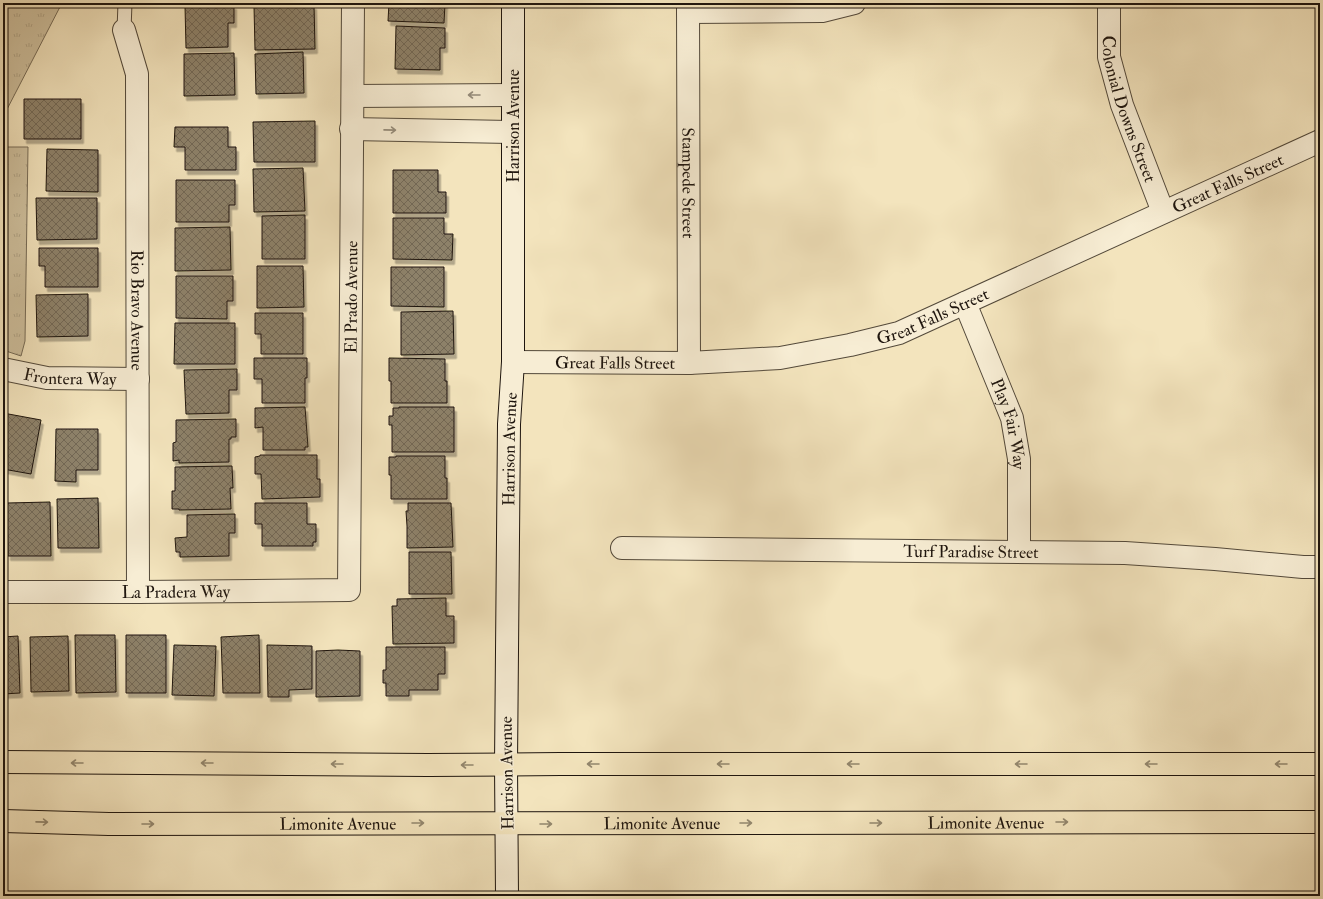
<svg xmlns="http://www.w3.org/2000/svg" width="1323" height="899" font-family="'IM FELL Double Pica',serif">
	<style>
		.grass { fill: url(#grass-tufts); stroke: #766b56 }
		.building { fill: url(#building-cross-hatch); stroke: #1e150e; filter: url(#shadow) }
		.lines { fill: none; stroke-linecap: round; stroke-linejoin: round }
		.lane-casing { stroke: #53493a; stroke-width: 15 }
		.street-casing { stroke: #53493a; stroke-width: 24 }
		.secondary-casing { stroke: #1e150e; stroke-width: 24 }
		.primary-casing { stroke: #1e150e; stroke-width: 24 }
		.lane { stroke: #f7edd4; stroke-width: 13 }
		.street { stroke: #f7edd4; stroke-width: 22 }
		.secondary { stroke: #f7edd4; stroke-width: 22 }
		.primary { stroke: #f3e4bd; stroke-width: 22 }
		.oneway { stroke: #958c7b }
		.oneway2 { stroke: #93876e }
		.labels { text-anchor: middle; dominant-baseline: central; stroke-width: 3; stroke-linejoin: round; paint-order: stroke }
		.street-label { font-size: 17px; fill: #1e150e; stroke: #f7edd4 }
	</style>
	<defs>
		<pattern id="grass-tufts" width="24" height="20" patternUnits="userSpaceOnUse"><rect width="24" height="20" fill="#cfc19f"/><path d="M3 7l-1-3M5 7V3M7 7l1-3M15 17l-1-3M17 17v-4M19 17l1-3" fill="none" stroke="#b1a588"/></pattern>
		<pattern id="building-cross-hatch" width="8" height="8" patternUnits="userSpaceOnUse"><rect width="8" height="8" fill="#8d8169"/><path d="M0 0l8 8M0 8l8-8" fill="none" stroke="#736855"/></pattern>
		<filter id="shadow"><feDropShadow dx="2.5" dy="4.5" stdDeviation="0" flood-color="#0004"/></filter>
	</defs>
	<rect width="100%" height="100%" fill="#f3e4bd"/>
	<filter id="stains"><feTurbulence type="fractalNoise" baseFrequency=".005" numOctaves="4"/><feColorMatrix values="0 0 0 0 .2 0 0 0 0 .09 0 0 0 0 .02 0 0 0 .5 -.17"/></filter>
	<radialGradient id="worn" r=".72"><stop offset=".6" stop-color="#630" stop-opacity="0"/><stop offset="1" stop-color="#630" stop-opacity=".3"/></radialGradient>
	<path class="grass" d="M 3,3 L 62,3 L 3,117 Z
		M 3,147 L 28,147 L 25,341 L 21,356 L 3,350 Z"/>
	<path class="building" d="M 389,3 L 445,3 L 444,23 L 388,21 Z
		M 234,5 L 234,23 L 228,23 L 228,47 L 186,48 L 185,6 Z
		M 314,5 L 315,49 L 255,50 L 254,6 Z
		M 396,26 L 445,28 L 445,48 L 440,48 L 440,70 L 395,69 Z
		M 303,52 L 304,93 L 256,94 L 255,54 Z
		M 234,53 L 235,95 L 184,96 L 184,54 Z
		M 24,99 L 81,99 L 81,139 L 24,139 Z
		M 315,121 L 315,162 L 254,162 L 253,122 Z
		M 175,127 L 228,127 L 228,147 L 236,147 L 236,170 L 185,170 L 185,147 L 174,147 Z
		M 47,149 L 98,150 L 98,192 L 46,191 Z
		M 303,168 L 305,211 L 254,212 L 253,169 Z
		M 393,170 L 438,170 L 438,192 L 446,192 L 446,213 L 393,213 Z
		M 176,180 L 235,180 L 235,205 L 229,205 L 229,222 L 176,222 Z
		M 36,198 L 97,198 L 97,239 L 37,240 Z
		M 305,215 L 305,259 L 262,259 L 262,216 Z
		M 393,218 L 444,218 L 444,234 L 453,234 L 452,260 L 393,259 Z
		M 230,227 L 231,270 L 175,271 L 175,228 Z
		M 39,248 L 98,248 L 98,287 L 45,287 L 45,266 L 39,266 Z
		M 257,266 L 303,266 L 304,307 L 257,308 Z
		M 391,267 L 444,267 L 444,307 L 391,306 Z
		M 176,276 L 233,276 L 233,301 L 227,301 L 227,319 L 176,318 Z
		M 88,294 L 88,336 L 37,337 L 36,295 Z
		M 453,311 L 454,354 L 401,355 L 401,312 Z
		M 255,313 L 303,313 L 303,354 L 261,354 L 261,334 L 255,334 Z
		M 175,323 L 235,323 L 235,364 L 174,364 Z
		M 254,358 L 307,358 L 307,378 L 305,378 L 305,403 L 262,403 L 262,379 L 254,379 Z
		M 389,358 L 445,359 L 445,381 L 447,381 L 447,403 L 391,403 L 391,381 L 389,381 Z
		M 237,369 L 237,390 L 229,390 L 229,413 L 186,414 L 184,370 Z
		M 305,407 L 308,447 L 305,447 L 305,450 L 263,450 L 263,427 L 255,428 L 255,408 Z
		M 399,407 L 454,407 L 454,452 L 392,452 L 392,425 L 389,425 L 389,416 L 393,416 L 393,408 L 399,408 Z
		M 3,413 L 41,420 L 31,474 L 3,469 Z
		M 236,419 L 236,437 L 231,437 L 231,439 L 229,439 L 229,462 L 179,463 L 179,460 L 173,461 L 173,443 L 176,442 L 176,420 Z
		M 56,429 L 98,429 L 98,470 L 76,470 L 76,482 L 55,481 Z
		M 260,455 L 317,455 L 317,479 L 320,479 L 320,497 L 262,499 L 261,474 L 255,474 L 255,457 L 260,456 Z
		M 396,456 L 445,456 L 445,478 L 447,478 L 447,499 L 391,499 L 391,475 L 389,475 L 389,457 L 396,457 Z
		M 232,466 L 233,488 L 230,488 L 231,509 L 179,510 L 179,509 L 172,509 L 172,491 L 175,491 L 175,467 Z
		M 98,498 L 99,548 L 58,548 L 57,499 Z
		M 50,502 L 51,556 L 8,556 L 7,503 Z
		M 255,503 L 307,503 L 307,524 L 316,524 L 316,542 L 313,542 L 313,546 L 262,546 L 262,524 L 255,524 Z
		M 408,503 L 451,503 L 453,547 L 407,548 L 407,526 L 406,511 L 408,511 Z
		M 235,514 L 235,533 L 229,533 L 229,556 L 180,557 L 180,552 L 176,552 L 175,538 L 187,537 L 187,515 Z
		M 409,552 L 451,552 L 452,594 L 409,594 Z
		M 446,598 L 446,616 L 454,616 L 454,643 L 393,644 L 392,606 L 397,606 L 397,599 Z
		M 75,635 L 115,635 L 116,692 L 76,693 Z
		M 126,635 L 166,635 L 166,693 L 126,693 Z
		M 259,635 L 260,693 L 223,693 L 221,637 Z
		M 18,636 L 20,693 L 3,694 L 3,637 Z
		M 68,636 L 69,691 L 31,692 L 30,637 Z
		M 174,645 L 216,646 L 214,696 L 172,695 Z
		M 267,645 L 312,646 L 312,689 L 289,690 L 289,697 L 268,697 Z
		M 386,647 L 445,647 L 445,674 L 438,674 L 438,690 L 409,690 L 409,696 L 386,696 L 386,683 L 383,683 L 383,670 L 386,670 Z
		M 338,650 L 360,651 L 360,696 L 316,697 L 316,651 Z"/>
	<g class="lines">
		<g class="lane-casing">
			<path id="lane" d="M 124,30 L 125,3"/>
		</g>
		<g class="street-casing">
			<g id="street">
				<path id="s1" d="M 688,3 L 689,363"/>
				<path id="s2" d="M 1109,3 L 1109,57 L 1122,105 L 1163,212"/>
				<path d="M 688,12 L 822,11 L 854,3"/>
				<path id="s3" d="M 124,30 L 137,74 L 138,592"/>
				<path d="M 353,96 L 513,95"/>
				<path d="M 351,129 L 513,132"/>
				<path id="s4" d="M 965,303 L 1012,418 L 1019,459 L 1019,552"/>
				<path id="s5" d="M 513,362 L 689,363 L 780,358 L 850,345 L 899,333 L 1320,141"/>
				<path id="s6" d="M 3,369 L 47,378 L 138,379"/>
				<path id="s7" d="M 622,548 L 1125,553 L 1215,559 L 1303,567 L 1320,567"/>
				<path id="s8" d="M 3,592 L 138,592 L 349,590 L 353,3"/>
			</g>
		</g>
		<g class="secondary-casing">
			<g id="secondary">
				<path id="s9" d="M 507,896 L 506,765 L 509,424 L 513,362 L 513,3"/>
			</g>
		</g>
		<g class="primary-casing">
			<g id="primary">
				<path d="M 3,762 L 428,765 L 561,764 L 1320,764"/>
				<path id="s10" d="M 3,821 L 109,824 L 1320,822"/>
			</g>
		</g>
		<use href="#lane" class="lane"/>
		<use href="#street" class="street"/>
		<use href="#secondary" class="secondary"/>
		<use href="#primary" class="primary"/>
	</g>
	<defs><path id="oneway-shaft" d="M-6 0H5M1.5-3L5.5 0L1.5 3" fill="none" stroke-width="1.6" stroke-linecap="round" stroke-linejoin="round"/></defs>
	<g class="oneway">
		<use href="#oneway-shaft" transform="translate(474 95) rotate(180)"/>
		<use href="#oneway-shaft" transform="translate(390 130) rotate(1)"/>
	</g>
	<g class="oneway2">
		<use href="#oneway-shaft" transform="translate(77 763) rotate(-180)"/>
		<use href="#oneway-shaft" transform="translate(207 763) rotate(-180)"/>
		<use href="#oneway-shaft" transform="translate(337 764) rotate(-180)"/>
		<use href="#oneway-shaft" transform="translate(593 764) rotate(-180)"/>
		<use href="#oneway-shaft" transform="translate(723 764) rotate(-180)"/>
		<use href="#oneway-shaft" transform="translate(853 764) rotate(-180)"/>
		<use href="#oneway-shaft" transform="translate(1021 764) rotate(180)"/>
		<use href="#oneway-shaft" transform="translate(1151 764) rotate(180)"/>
		<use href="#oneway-shaft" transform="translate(1281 764) rotate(180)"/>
		<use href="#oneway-shaft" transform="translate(467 765) rotate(180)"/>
		<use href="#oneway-shaft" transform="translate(42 822) rotate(1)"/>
		<use href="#oneway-shaft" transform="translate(1062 822)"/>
		<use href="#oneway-shaft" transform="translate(418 823)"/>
		<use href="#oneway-shaft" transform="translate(746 823)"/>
		<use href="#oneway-shaft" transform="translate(876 823)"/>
		<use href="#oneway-shaft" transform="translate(148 824)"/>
		<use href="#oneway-shaft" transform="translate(546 824)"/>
	</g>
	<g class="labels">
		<g class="street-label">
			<text stroke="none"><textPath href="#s2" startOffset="109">Colonial Downs Street</textPath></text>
			<text transform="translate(513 126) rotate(-90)">Harrison Avenue</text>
			<text stroke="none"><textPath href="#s1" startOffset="180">Stampede Street</textPath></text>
			<text stroke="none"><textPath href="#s5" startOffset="750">Great Falls Street</textPath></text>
			<text stroke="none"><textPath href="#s8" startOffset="639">El Prado Avenue</textPath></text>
			<text stroke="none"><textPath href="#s3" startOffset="282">Rio Bravo Avenue</textPath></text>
			<text stroke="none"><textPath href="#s5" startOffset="426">Great Falls Street</textPath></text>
			<text stroke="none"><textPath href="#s5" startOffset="102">Great Falls Street</textPath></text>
			<text stroke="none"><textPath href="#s6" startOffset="68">Frontera Way</textPath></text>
			<text stroke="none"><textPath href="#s4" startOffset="129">Play Fair Way</textPath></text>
			<text stroke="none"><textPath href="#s9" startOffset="447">Harrison Avenue</textPath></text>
			<text stroke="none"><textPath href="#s7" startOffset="349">Turf Paradise Street</textPath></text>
			<text stroke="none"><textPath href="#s8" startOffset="173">La Pradera Way</textPath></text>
			<text transform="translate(507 773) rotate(-91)">Harrison Avenue</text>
			<text stroke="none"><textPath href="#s10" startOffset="335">Limonite Avenue</textPath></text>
			<text stroke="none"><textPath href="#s10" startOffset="659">Limonite Avenue</textPath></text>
			<text stroke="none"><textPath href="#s10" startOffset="983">Limonite Avenue</textPath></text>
		</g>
	</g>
	<rect width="1323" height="899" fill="none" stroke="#f3e4bd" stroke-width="16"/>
	<rect x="4" y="4" width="1315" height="891" fill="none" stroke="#1e150e" stroke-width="2"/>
	<rect x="8" y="8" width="1307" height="883" fill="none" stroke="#1e150e"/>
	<rect width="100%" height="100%" filter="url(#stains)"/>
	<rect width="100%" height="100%" fill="url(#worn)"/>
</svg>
